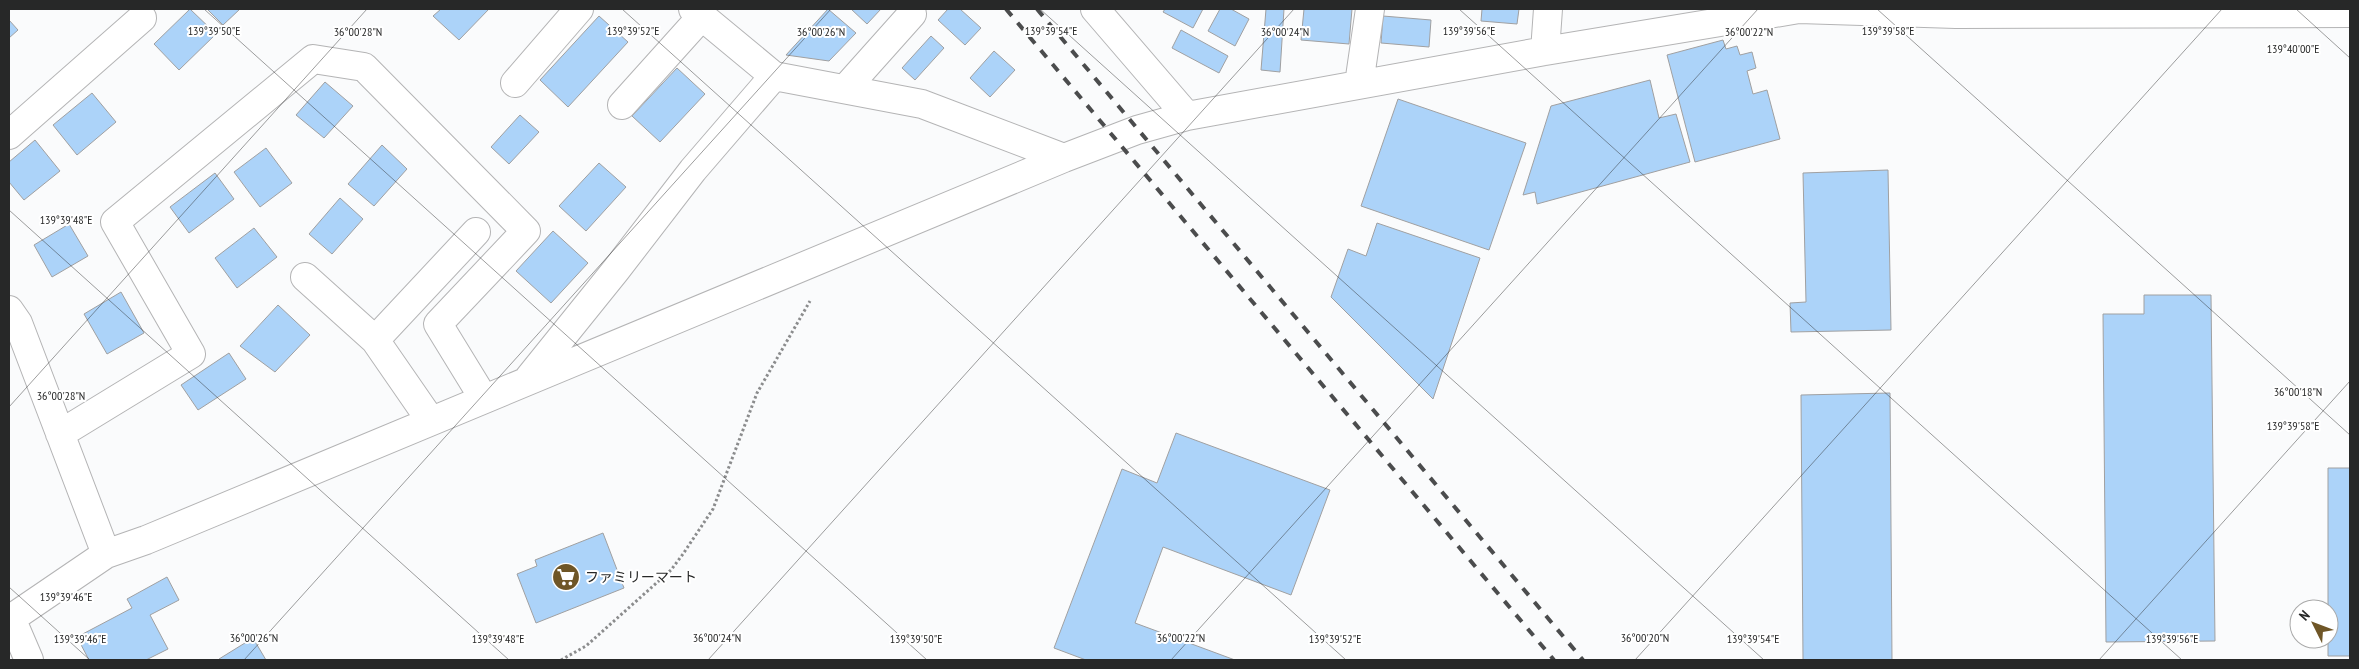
<svg xmlns="http://www.w3.org/2000/svg" width="2359" height="669" font-family="'PT Sans Narrow','Noto Sans JP',sans-serif">
	<style>
		.building { fill: #acd3f9; stroke: #a0a0a1 }
		.lines { fill: none; stroke-linecap: round; stroke-linejoin: round }
		.minor-casing { stroke: #b4b4b5; stroke-width: 30 }
		.path { stroke: #8b8c8d; stroke-width: 3; stroke-dasharray: 2.5 2.5; stroke-linecap: butt }
		.minor { stroke: #fff; stroke-width: 28 }
		.rail { stroke: #4b4c4d; stroke-width: 4; stroke-dasharray: 9 9; stroke-linecap: butt }
		.ticks { fill: none; stroke: #272828; stroke-width: 1; stroke-opacity: 0.45 }
		.labels { text-anchor: middle; dominant-baseline: central; stroke-width: 4; stroke-linejoin: round; paint-order: stroke }
		.poi-label { font-size: 14px; fill: #272828; stroke: #fff; text-anchor: start }
		.ticks-label { font-size: 12px; text-anchor: middle; fill: #272828; stroke: #fff; stroke-width: 4; stroke-linejoin: round; paint-order: stroke }
	</style>
	<rect width="100%" height="100%" fill="#fafbfc"/>
	<path class="building" d="M 190,9 L 216,34 L 179,70 L 154,44 Z
		M 207,9 L 240,9 L 223,25 Z
		M 441,9 L 489,9 L 459,40 L 433,16 Z
		M 828,9 L 856,33 L 829,61 L 786,55 Z
		M 851,9 L 881,9 L 867,24 Z
		M 948,9 L 960,9 L 981,28 L 965,45 L 938,20 Z
		M 1165,9 L 1203,9 L 1193,28 L 1163,12 Z
		M 1220,9 L 1231,9 L 1249,19 L 1235,46 L 1208,31 Z
		M 1266,9 L 1284,9 L 1280,72 L 1261,70 Z
		M 1304,9 L 1352,9 L 1349,44 L 1301,40 Z
		M 1482,9 L 1519,9 L 1517,24 L 1481,21 Z
		M 599,16 L 628,42 L 568,107 L 540,80 Z
		M 1383,16 L 1431,20 L 1429,47 L 1381,43 Z
		M 9,20 L 18,30 L 9,38 Z
		M 1181,30 L 1228,56 L 1219,73 L 1172,48 Z
		M 931,36 L 944,48 L 915,80 L 902,68 Z
		M 1723,40 L 1726,49 L 1737,46 L 1740,55 L 1752,52 L 1756,68 L 1747,71 L 1753,94 L 1767,90 L 1780,139 L 1695,162 L 1667,55 Z
		M 994,51 L 1015,70 L 990,97 L 970,78 Z
		M 677,68 L 705,94 L 660,142 L 632,116 Z
		M 1650,80 L 1659,118 L 1676,114 L 1690,162 L 1537,204 L 1535,192 L 1523,195 L 1551,106 Z
		M 325,82 L 353,106 L 324,138 L 296,115 Z
		M 92,93 L 116,122 L 77,155 L 53,125 Z
		M 1398,99 L 1526,143 L 1489,250 L 1361,206 Z
		M 520,115 L 539,132 L 509,164 L 491,147 Z
		M 35,140 L 60,171 L 24,200 L 9,182 L 9,162 Z
		M 382,145 L 407,169 L 374,206 L 348,184 Z
		M 266,148 L 292,183 L 260,207 L 234,172 Z
		M 599,163 L 626,187 L 586,231 L 559,206 Z
		M 1888,170 L 1891,330 L 1791,332 L 1790,303 L 1806,302 L 1803,173 Z
		M 215,173 L 234,199 L 189,233 L 170,207 Z
		M 340,198 L 363,219 L 332,254 L 309,234 Z
		M 1377,223 L 1480,258 L 1433,399 L 1331,297 L 1348,249 L 1366,256 Z
		M 69,224 L 88,256 L 52,277 L 34,245 Z
		M 254,228 L 277,257 L 237,288 L 215,258 Z
		M 553,231 L 588,263 L 551,303 L 516,271 Z
		M 121,292 L 144,333 L 107,354 L 84,314 Z
		M 2144,295 L 2211,295 L 2215,641 L 2106,642 L 2103,314 L 2144,314 Z
		M 278,305 L 310,335 L 275,372 L 240,346 Z
		M 229,353 L 246,379 L 198,410 L 181,385 Z
		M 1890,393 L 1892,660 L 1803,660 L 1801,395 Z
		M 1176,433 L 1330,490 L 1291,595 L 1163,547 L 1135,623 L 1235,660 L 1086,660 L 1054,648 L 1122,469 L 1157,483 Z
		M 2328,468 L 2350,468 L 2350,656 L 2328,656 Z
		M 603,533 L 624,588 L 536,623 L 517,574 L 537,566 L 535,560 Z
		M 167,577 L 179,600 L 150,615 L 168,649 L 146,660 L 89,660 L 77,637 L 132,608 L 127,599 Z
		M 253,638 L 266,660 L 219,660 L 219,659 Z"/>
	<g class="lines">
		<g class="minor-casing">
			<path id="minor" d="M 693,9 L 774,76 L 922,104 L 1064,158
				M 1095,9 L 1187,116
				M 1545,51 L 1548,9
				M 515,83 L 579,9
				M 1359,84 L 1370,9
				M 845,89 L 912,14
				M 622,105 L 702,16
				M 9,135 L 142,18
				M 305,277 L 375,340 L 431,421
				M 9,310 L 18,323 L 106,554
				M 375,340 L 476,232
				M 529,378 L 616,270 L 693,170 L 774,76
				M 60,434 L 191,354 L 115,222 L 313,59 L 364,67 L 526,231 L 438,324 L 484,399
				M 11,618 L 29,660
				M 9,620 L 106,554 L 146,540 L 1064,158 L 1137,130 L 1187,116 L 1545,51 L 1799,9 L 1956,14 L 2350,13"/>
		</g>
		<path class="path" d="M 561,660 L 586,646 L 671,570 L 683,554 L 713,509 L 757,393 L 810,301"/>
		<use href="#minor" class="minor"/>
		<path class="rail" d="M 1006,9 L 1554,660
			M 1037,9 L 1583,660"/>
	</g>
	<path class="ticks" d="M 204,9 L 927,660M 622,9 L 1346,660M 1040,9 L 1764,660M 1459,9 L 2182,660M 1877,9 L 2350,435M 2296,9 L 2350,58M 9,210 L 509,660M 9,407 L 367,9M 9,587 L 90,660M 244,660 L 831,9M 708,660 L 1294,9M 1171,660 L 1758,9M 1635,660 L 2222,9M 2099,660 L 2350,381"/>
	<defs>
		<g id="supermarket-disc" transform="scale(1.4375)"><circle r="9.5" fill="#6f5627" stroke="#fff"/><path d="M-6-5.5h2.5l.6 2H6L4.5 2H-2.5L-4.4-4H-6ZM-1.5 3.2a1.3 1.3 0 1 0 .1 0ZM3 3.2a1.3 1.3 0 1 0 .1 0Z" fill="#fff"/></g>
	</defs>
	<g fill-rule="evenodd">
		<use href="#supermarket-disc" x="566" y="577"/>
	</g>
	<g class="labels">
		<g class="poi-label">
			<text x="585" y="577">ファミリーマート</text>
		</g>
	</g>
	<g class="ticks-label">
		<text x="214" y="35">139°39'50"E</text>
		<text x="633" y="35">139°39'52"E</text>
		<text x="1051" y="35">139°39'54"E</text>
		<text x="1469" y="35">139°39'56"E</text>
		<text x="1888" y="35">139°39'58"E</text>
		<text x="358" y="36">36°00'28"N</text>
		<text x="821" y="36">36°00'26"N</text>
		<text x="1285" y="36">36°00'24"N</text>
		<text x="1749" y="36">36°00'22"N</text>
		<text x="2293" y="53">139°40'00"E</text>
		<text x="66" y="224">139°39'48"E</text>
		<text x="2298" y="396">36°00'18"N</text>
		<text x="61" y="400">36°00'28"N</text>
		<text x="2293" y="430">139°39'58"E</text>
		<text x="66" y="601">139°39'46"E</text>
		<text x="254" y="642">36°00'26"N</text>
		<text x="717" y="642">36°00'24"N</text>
		<text x="1181" y="642">36°00'22"N</text>
		<text x="1645" y="642">36°00'20"N</text>
		<text x="80" y="643">139°39'46"E</text>
		<text x="498" y="643">139°39'48"E</text>
		<text x="916" y="643">139°39'50"E</text>
		<text x="1335" y="643">139°39'52"E</text>
		<text x="1753" y="643">139°39'54"E</text>
		<text x="2172" y="643">139°39'56"E</text>
	</g>
	<rect width="2359" height="669" fill="none" stroke="#272828" stroke-width="20"/>
	<g transform="translate(2314 624) rotate(312)"><circle r="24" fill="#ffffff" stroke="#a9a9a9"/>
	<path d="M0-4L9 19L0 12L-9 19Z" fill="#6f5627"/>
	<text y="-8" font-size="14" font-weight="bold" text-anchor="middle" fill="#272828">N</text>
	</g>
</svg>
